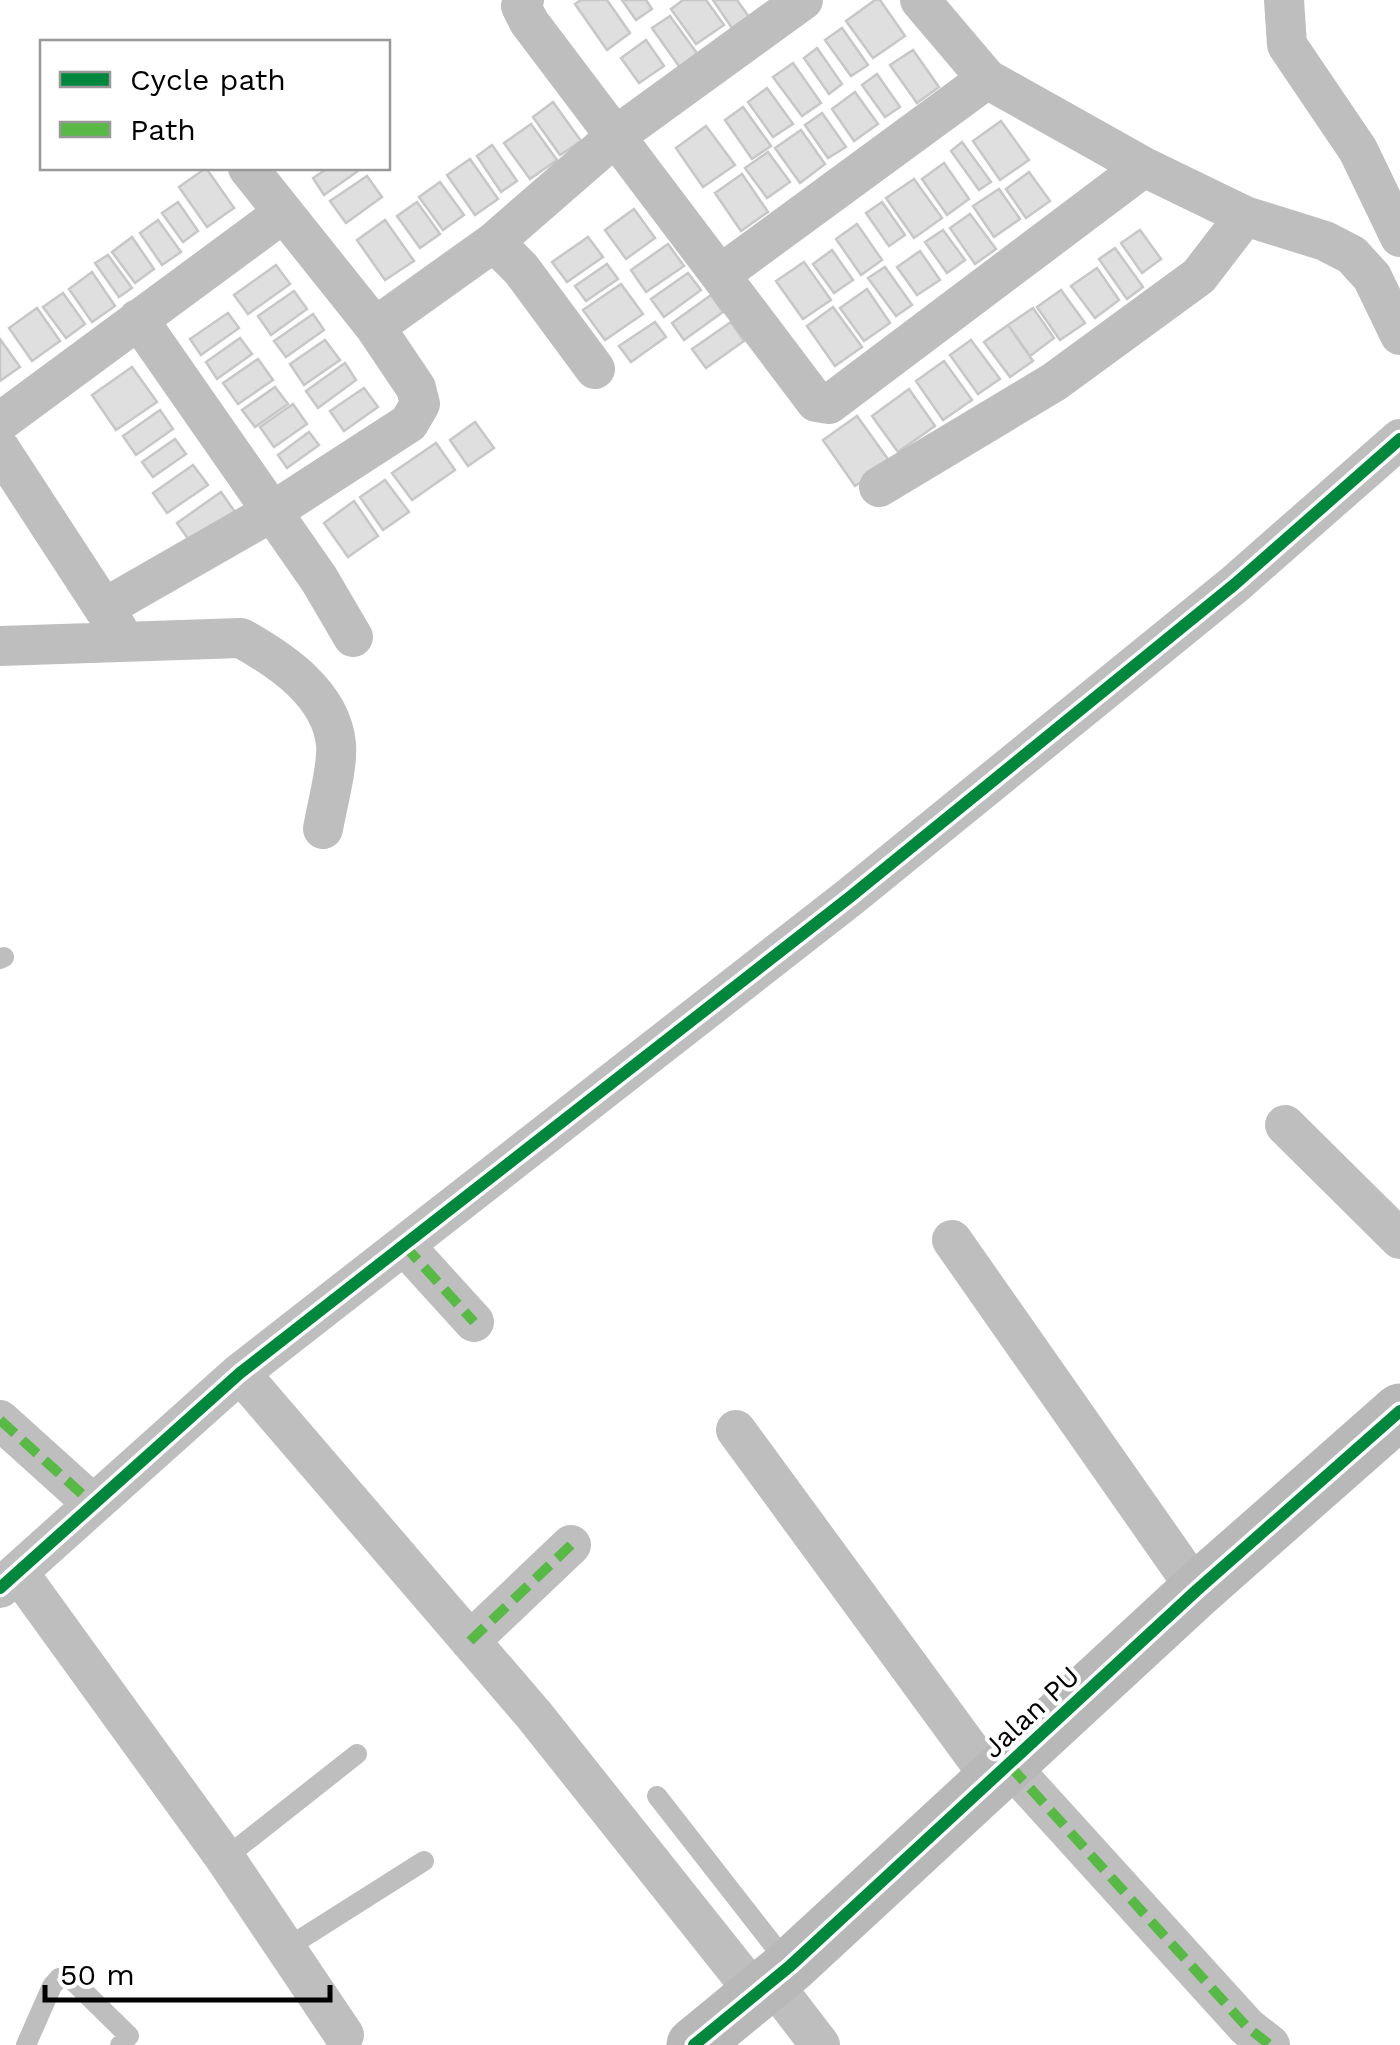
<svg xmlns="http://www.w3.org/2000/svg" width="1400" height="2045" font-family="'Work Sans',sans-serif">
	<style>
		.building { fill: #dfdfdf; stroke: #c7c7c7; stroke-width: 2.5 }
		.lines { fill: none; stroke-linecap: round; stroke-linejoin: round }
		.lane { stroke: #bebebe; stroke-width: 20 }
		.street { stroke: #bebebe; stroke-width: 40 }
		.secondary { stroke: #b8b8b8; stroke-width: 55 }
		.quiet { stroke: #58b947; stroke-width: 10; stroke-dasharray: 20 10; stroke-linecap: butt }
		.cycleway-casing { stroke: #fff; stroke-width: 19 }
		.cycleway { stroke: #00873e; stroke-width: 12 }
		.labels { text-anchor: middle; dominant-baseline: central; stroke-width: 8; stroke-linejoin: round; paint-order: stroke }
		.street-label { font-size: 28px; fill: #000; stroke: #fff }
	</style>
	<rect width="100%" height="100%" fill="#fff"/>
	<path class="building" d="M 581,0 L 607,0 L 630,33 L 607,50 L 575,4 Z
		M 622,0 L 646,0 L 652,9 L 636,20 Z
		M 683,0 L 706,0 L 724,25 L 696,44 L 671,9 Z
		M 713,0 L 737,0 L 749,17 L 732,28 Z
		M 875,0 L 880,0 L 905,36 L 873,58 L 846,21 Z
		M 670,16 L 699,56 L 681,69 L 652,28 Z
		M 842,28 L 868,65 L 851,76 L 825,40 Z
		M 646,40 L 664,66 L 639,83 L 621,58 Z
		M 817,48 L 842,84 L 829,94 L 804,58 Z
		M 913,50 L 939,87 L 917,103 L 890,65 Z
		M 793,63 L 821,103 L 802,116 L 773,77 Z
		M 877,74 L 900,107 L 885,117 L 862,85 Z
		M 767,88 L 793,124 L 773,137 L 748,102 Z
		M 855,92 L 878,124 L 854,141 L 832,109 Z
		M 553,102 L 581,141 L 560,155 L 533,117 Z
		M 743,107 L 771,146 L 752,159 L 725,120 Z
		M 822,113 L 846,147 L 828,158 L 805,125 Z
		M 1001,121 L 1029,160 L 1000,180 L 973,141 Z
		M 531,124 L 557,160 L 530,179 L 504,143 Z
		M 706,126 L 735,165 L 703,187 L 676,148 Z
		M 801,130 L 825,164 L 800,183 L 775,148 Z
		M 962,142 L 991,182 L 979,190 L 951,151 Z
		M 492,145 L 517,181 L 501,192 L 477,156 Z
		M 768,152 L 790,182 L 767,198 L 745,168 Z
		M 470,159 L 498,199 L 475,215 L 447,175 Z
		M 944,163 L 969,199 L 947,215 L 922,179 Z
		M 206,168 L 234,208 L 207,227 L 179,187 Z
		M 328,168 L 356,168 L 358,171 L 324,195 L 313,178 Z
		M 1029,172 L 1050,201 L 1026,218 L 1006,189 Z
		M 742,174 L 768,212 L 741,231 L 715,193 Z
		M 367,176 L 382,197 L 346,223 L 330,201 Z
		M 914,179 L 942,218 L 914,238 L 886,198 Z
		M 440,182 L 464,215 L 443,230 L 419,197 Z
		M 999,189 L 1020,219 L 994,237 L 973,206 Z
		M 178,202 L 198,231 L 183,242 L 162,213 Z
		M 417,202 L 440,234 L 420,248 L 397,216 Z
		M 882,202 L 905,235 L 889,246 L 866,213 Z
		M 634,209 L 655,238 L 626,259 L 605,230 Z
		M 970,214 L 996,249 L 975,264 L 950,228 Z
		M 158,220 L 181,252 L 162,265 L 140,233 Z
		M 385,220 L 414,261 L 385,280 L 357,240 Z
		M 857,224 L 882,260 L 861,275 L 836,239 Z
		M 943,230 L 965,260 L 947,273 L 925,242 Z
		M 1140,230 L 1161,259 L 1142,273 L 1121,243 Z
		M 132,237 L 154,269 L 135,283 L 112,252 Z
		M 588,237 L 603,257 L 567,282 L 552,262 Z
		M 668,244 L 684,266 L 646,292 L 631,270 Z
		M 1115,248 L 1143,287 L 1127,299 L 1099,259 Z
		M 832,250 L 853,280 L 834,293 L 813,264 Z
		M 920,251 L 940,280 L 917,295 L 897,267 Z
		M 108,255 L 132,288 L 119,297 L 95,263 Z
		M 804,262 L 831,300 L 803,319 L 776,281 Z
		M 607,264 L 618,279 L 586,301 L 575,286 Z
		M 276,265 L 290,284 L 248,314 L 234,295 Z
		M 885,267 L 912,305 L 896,316 L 868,278 Z
		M 1097,268 L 1119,300 L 1095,318 L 1071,286 Z
		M 92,272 L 115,306 L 92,322 L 69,289 Z
		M 688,273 L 701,290 L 664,317 L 651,299 Z
		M 621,284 L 643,314 L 605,340 L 583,310 Z
		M 867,289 L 890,323 L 864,341 L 840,308 Z
		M 1061,290 L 1085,323 L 1060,340 L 1037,307 Z
		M 294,291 L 307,309 L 271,335 L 258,316 Z
		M 63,293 L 85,324 L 66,338 L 43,307 Z
		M 711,295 L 723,312 L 684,340 L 672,323 Z
		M 833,307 L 862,347 L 835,366 L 807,326 Z
		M 37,308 L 60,341 L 32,361 L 9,328 Z
		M 1033,308 L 1054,338 L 1030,356 L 1008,325 Z
		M 228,313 L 239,328 L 201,355 L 190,339 Z
		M 313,314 L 324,330 L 286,357 L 274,341 Z
		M 655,322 L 666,337 L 631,362 L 619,346 Z
		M 731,322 L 744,341 L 706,368 L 692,349 Z
		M 1008,325 L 1033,361 L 1010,377 L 984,342 Z
		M 240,338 L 252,354 L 217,379 L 206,362 Z
		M 0,339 L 20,367 L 0,381 Z
		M 325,340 L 340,360 L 304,385 L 290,364 Z
		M 971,340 L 1000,379 L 978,394 L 950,355 Z
		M 258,359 L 273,380 L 238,404 L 223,383 Z
		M 944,361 L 972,400 L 943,420 L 916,381 Z
		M 345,363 L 356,380 L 318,408 L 306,391 Z
		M 132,367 L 157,402 L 116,430 L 92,395 Z
		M 275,387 L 288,404 L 255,427 L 242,410 Z
		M 364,388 L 378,407 L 344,431 L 330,411 Z
		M 909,389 L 935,426 L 898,452 L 872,416 Z
		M 293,404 L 307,424 L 274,447 L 260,427 Z
		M 160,410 L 173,429 L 136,455 L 123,436 Z
		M 857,416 L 890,462 L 855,486 L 823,440 Z
		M 475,422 L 494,448 L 468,466 L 450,440 Z
		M 309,432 L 319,445 L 287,468 L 278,455 Z
		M 175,439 L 186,454 L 153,477 L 142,462 Z
		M 436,443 L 455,470 L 412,500 L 392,473 Z
		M 193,465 L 208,485 L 167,513 L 153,493 Z
		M 385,480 L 409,512 L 383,530 L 360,497 Z
		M 221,492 L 235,512 L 191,543 L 177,523 Z
		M 354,501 L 378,536 L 348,557 L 324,523 Z"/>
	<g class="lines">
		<path class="lane" d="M 0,959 L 4,957
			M 657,1796 L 789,1965
			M 225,1858 L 357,1754
			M 285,1949 L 424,1861
			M 26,2045 L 52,1986 L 59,1978 L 69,1977 L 129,2036 L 120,2045"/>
		<path class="street" d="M 524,0 L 521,6 L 529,22 L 816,402 L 829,404 L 1144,167
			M 920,0 L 987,79 L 1144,167 L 1245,216 L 1325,241 L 1352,255 L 1372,277 L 1400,335
			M 1284,0 L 1287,45 L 1358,150 L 1400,237
			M 494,242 L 521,269 L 595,369
			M 721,274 L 987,79
			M 138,319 L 319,579 L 353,637
			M 375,327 L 494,242 L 617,135 L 803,0
			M 0,422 L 282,214
			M 0,449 L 118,630
			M 879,487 L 1054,382 L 1199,276 L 1245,216
			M 106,607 L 270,513 L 409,423 L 420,404 L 416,388 L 375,327 L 248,168
			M 0,646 L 241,638 C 282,661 331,694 336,744 C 338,767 327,805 323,829
			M 1285,1125 L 1400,1239
			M 952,1240 L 1197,1590
			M 404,1245 L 474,1322
			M 240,1373 L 534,1715 L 756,1994
			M 0,1420 L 93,1504
			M 736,1430 L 993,1781
			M 18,1572 L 225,1858 L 344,2035
			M 0,1588 L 240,1373 L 850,897 L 1235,584 L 1400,439
			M 470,1641 L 571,1545
			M 1010,1766 L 1247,2027 L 1270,2045
			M 771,1981 L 820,2045"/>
		<path class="secondary" d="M 694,2045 L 790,1966 L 1197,1590 L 1400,1411"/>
		<path class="quiet" d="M 404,1245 L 474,1322
			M 0,1420 L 93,1504
			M 470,1641 L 571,1545
			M 1010,1766 L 1247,2027 L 1270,2045"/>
		<g class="cycleway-casing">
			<path id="cycleway" d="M 0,1588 L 240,1373 L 850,897 L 1235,584 L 1400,439
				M 694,2045 L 790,1966 L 1197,1590 L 1400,1411"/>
		</g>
		<use href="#cycleway" class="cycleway"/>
	</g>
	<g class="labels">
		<g class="street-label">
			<text transform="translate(1031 1712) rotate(-43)">Jalan PU</text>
		</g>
	</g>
	<rect x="40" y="40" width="350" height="130" fill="#ffffff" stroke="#999999" stroke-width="2.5"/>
	<rect x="60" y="72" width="50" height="15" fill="#00873e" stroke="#999999" stroke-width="2.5"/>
	<text x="130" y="90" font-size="30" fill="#000000">Cycle path</text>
	<rect x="60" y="122" width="50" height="15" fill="#58b947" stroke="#999999" stroke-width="2.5"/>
	<text x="130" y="140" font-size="30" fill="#000000">Path</text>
	<path d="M45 1985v15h285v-15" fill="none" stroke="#000000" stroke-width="5"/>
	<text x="60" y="1985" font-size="30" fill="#000000" stroke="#ffffff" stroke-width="8" paint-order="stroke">50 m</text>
</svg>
